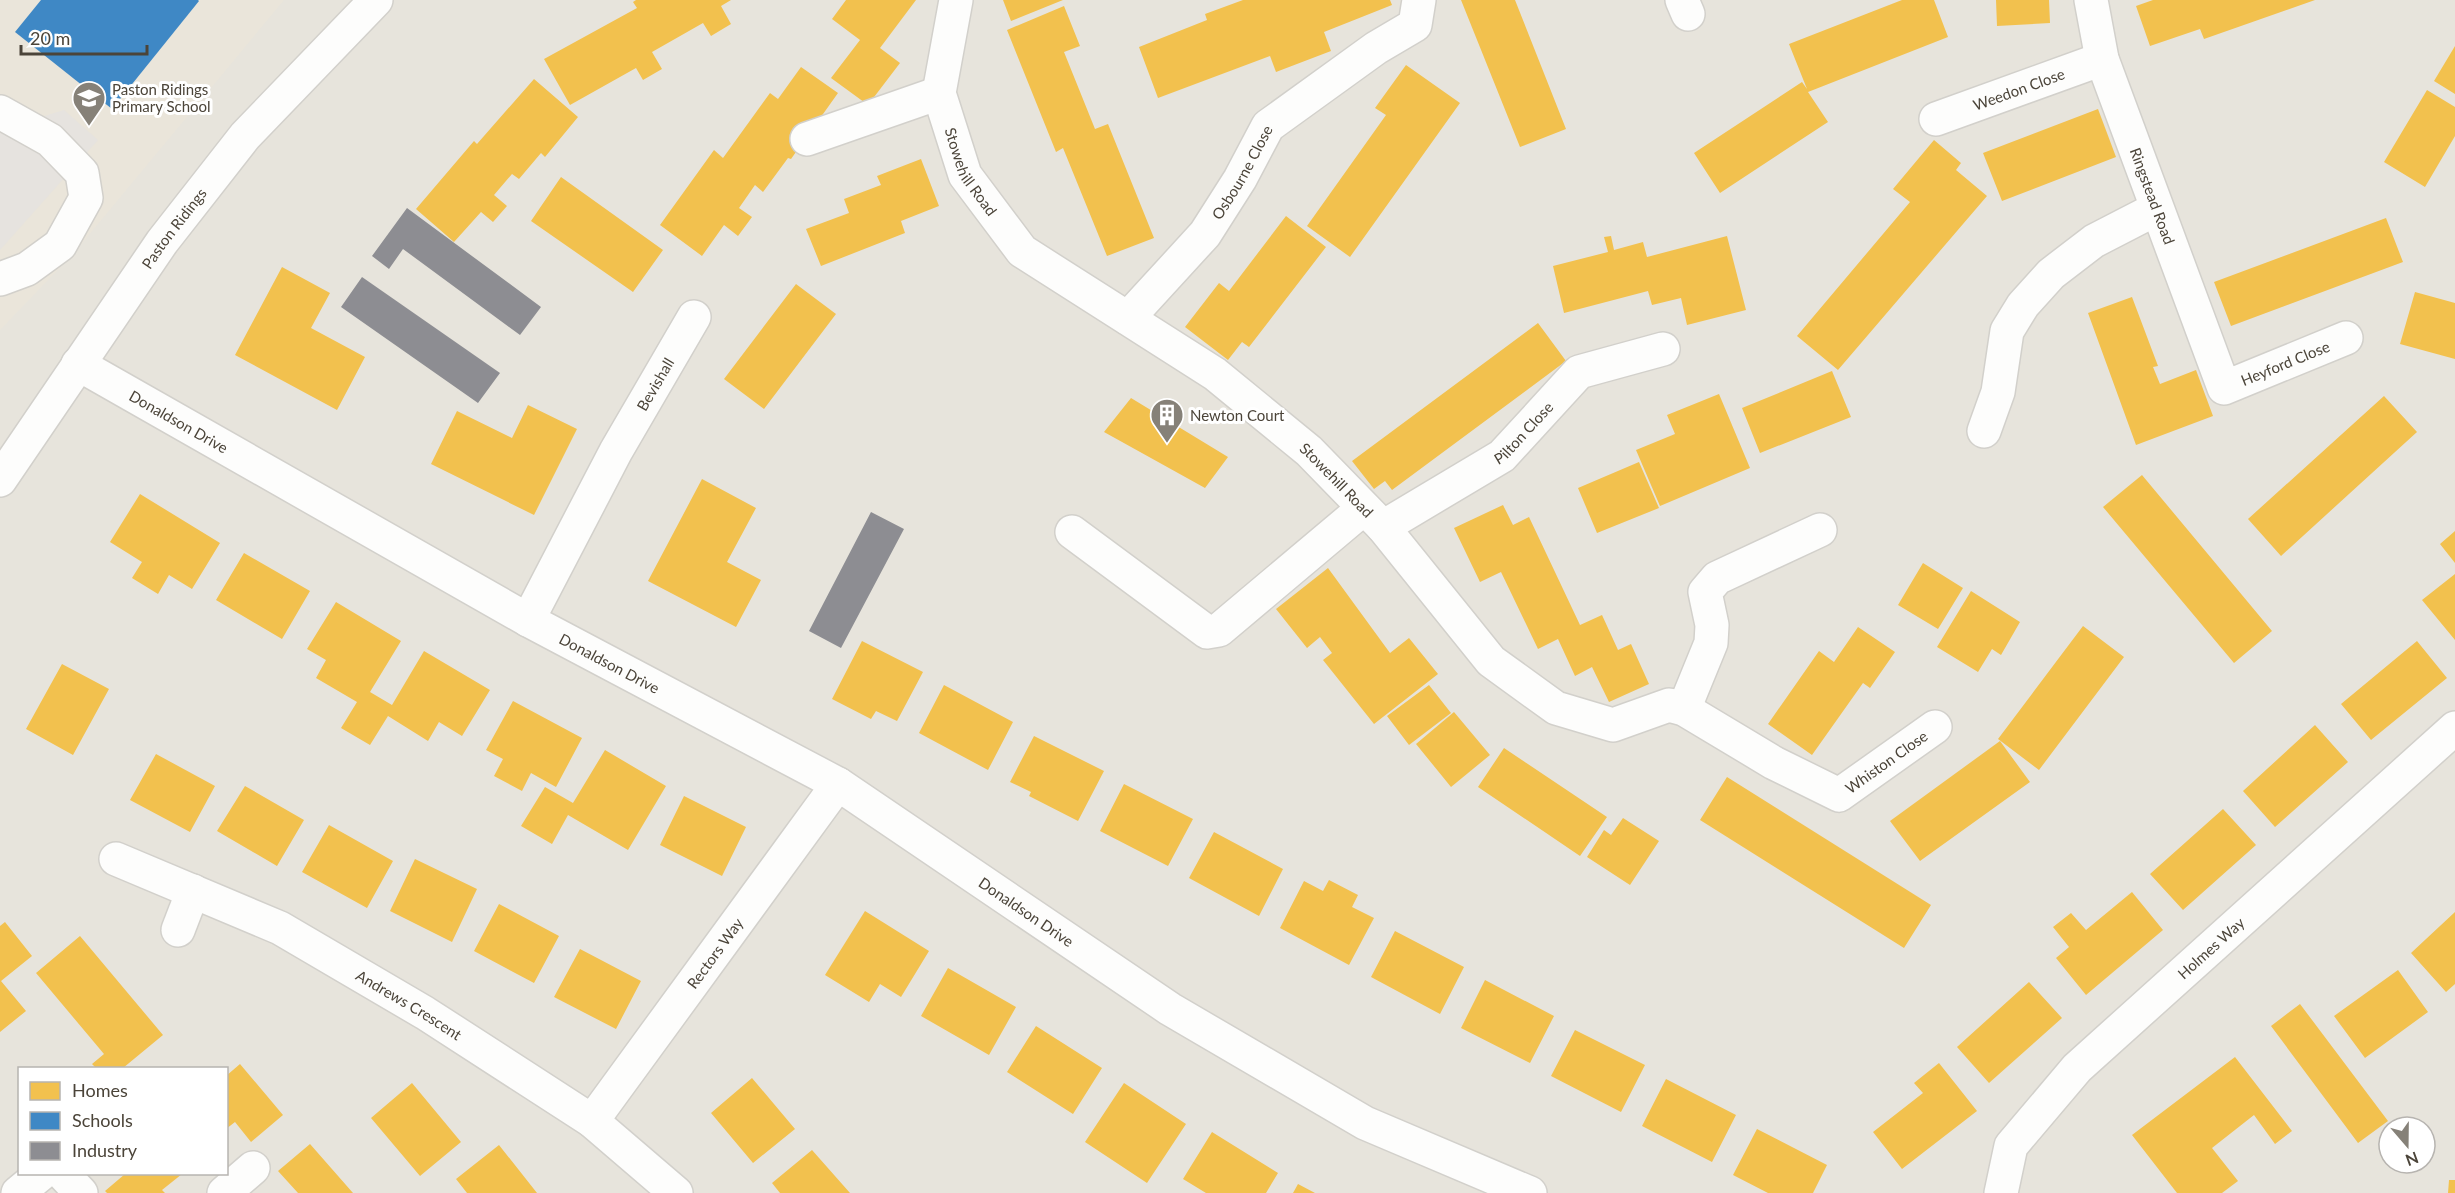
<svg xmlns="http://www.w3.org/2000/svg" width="2455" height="1193" font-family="Lato,sans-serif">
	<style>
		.residential { fill: #e7e4dc; fill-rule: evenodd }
		.education { fill: #eae5da }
		.parking { fill: #e6e3df }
		.homes { fill: #f2c14e }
		.schools { fill: #3f88c5 }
		.industry { fill: #8d8d92 }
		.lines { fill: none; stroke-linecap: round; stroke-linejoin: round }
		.minor-casing { stroke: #d2d0cb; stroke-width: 36 }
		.minor { stroke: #fdfdfc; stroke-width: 33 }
		.labels { text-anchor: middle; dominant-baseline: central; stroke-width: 6; stroke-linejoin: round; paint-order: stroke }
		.poi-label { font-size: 15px; fill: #4b4439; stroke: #fff; text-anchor: start }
		.street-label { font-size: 15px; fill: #4b4439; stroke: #fff }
	</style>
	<rect width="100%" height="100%" fill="#f4f2ee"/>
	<path class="residential" d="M 0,0 L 2455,0 L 2455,1193 L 0,1193 ZM 20,1068 L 226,1068 L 226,1174 L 20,1174 ZM 2389,1127 L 2425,1127 L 2425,1163 L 2389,1163 Z"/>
	<path class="education" d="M 0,0 L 284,0 L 73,254 L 0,330 Z"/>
	<path class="parking" d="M 0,94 L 25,122 L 64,110 L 98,140 L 0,250 Z"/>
	<path class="homes" d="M 636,0 L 731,0 L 721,6 L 731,24 L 711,36 L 703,23 L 652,52 L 662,69 L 643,80 L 636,68 L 570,105 L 544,59 L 637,8 L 633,2 Z
		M 846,0 L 916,0 L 880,48 L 900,63 L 868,105 L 831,78 L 860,40 L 832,19 Z
		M 1003,0 L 1063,0 L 1011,21 Z
		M 1243,0 L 1390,0 L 1392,5 L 1324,32 L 1331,51 L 1276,72 L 1270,56 L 1158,98 L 1139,47 L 1207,20 L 1205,14 Z
		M 1461,0 L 1515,0 L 1566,129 L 1520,147 Z
		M 1902,0 L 1934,0 L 1948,37 L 1808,92 L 1828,122 L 1720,193 L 1694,153 L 1802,82 L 1807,89 L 1789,44 Z
		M 1996,0 L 2049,0 L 2050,23 L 1997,26 Z
		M 2153,0 L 2315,0 L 2204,39 L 2200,29 L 2150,46 L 2136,6 Z
		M 1064,6 L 1080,46 L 1064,52 L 1095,129 L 1108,124 L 1154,238 L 1107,256 L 1063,148 L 1056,152 L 1007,30 Z
		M 2455,46 L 2455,94 L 2434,81 Z
		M 1406,65 L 1460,103 L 1350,257 L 1307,226 L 1386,115 L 1375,108 Z
		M 801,67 L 838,93 L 791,159 L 788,158 L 763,192 L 755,185 L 739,208 L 752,217 L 738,236 L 724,225 L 702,256 L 660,225 L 714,150 L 723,158 L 770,93 L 778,99 Z
		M 534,79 L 578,117 L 545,157 L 541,153 L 519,179 L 512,174 L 494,195 L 507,206 L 493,222 L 481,212 L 454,242 L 416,209 L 474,141 L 477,144 Z
		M 2427,90 L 2455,107 L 2455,136 L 2425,187 L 2384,162 Z
		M 2098,109 L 2116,157 L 2002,201 L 1983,153 Z
		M 1934,140 L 1961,163 L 1956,170 L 1987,196 L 1838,370 L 1797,336 L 1910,202 L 1893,189 Z
		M 921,159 L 939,206 L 901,221 L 905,233 L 821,266 L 806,229 L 849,213 L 844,199 L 881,185 L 877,176 Z
		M 561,177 L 663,250 L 633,292 L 531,221 Z
		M 1286,216 L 1326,247 L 1249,347 L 1242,342 L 1228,360 L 1185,327 L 1219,283 L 1229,291 Z
		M 2386,218 L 2403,262 L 2231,326 L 2214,282 Z
		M 1611,236 L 1614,250 L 1643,242 L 1647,257 L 1727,236 L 1746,310 L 1687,325 L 1681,298 L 1652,305 L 1648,291 L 1564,313 L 1553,266 L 1608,252 L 1604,237 Z
		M 282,267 L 330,293 L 311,328 L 365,357 L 337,410 L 235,355 Z
		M 796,284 L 836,314 L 764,409 L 724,379 Z
		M 2415,292 L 2455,303 L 2455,359 L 2400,344 Z
		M 2132,297 L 2158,366 L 2153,367 L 2160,384 L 2196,370 L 2213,416 L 2136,445 L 2088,313 Z
		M 1538,323 L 1566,361 L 1392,490 L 1385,481 L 1374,489 L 1352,461 Z
		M 1832,371 L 1851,417 L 1760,453 L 1742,408 Z
		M 1719,394 L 1750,468 L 1660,506 L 1636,450 L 1675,434 L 1667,415 Z
		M 2384,396 L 2417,432 L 2281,556 L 2248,519 Z
		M 1131,398 L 1228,457 L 1205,488 L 1104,432 Z
		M 528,405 L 577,429 L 534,515 L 431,464 L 457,411 L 512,438 Z
		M 1639,462 L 1659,508 L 1597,533 L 1578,488 Z
		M 2142,475 L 2272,631 L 2234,663 L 2103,507 Z
		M 702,479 L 756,508 L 727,562 L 761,580 L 736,627 L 648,581 Z
		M 140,494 L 220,543 L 192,589 L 169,575 L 158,594 L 132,578 L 142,562 L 110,542 Z
		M 1503,505 L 1513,525 L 1529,517 L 1580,625 L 1602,615 L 1618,650 L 1631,644 L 1649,684 L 1609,702 L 1592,667 L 1575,676 L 1558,639 L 1538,649 L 1501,572 L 1480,582 L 1454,528 Z
		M 2455,531 L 2455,563 L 2440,544 Z
		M 244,553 L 310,591 L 282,639 L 216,600 Z
		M 1923,563 L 1963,588 L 1938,629 L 1898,605 Z
		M 1328,568 L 1390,653 L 1409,638 L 1438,674 L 1374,724 L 1323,660 L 1332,653 L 1320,637 L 1307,648 L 1276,609 Z
		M 2455,574 L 2455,640 L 2422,600 Z
		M 1971,591 L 2020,622 L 2001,655 L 1992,649 L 1978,672 L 1937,647 Z
		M 336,602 L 401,641 L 370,692 L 392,705 L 424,651 L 490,690 L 462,736 L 439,722 L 428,741 L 388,716 L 370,745 L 341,728 L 357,702 L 316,678 L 326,660 L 307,649 Z
		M 2083,626 L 2124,657 L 2039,770 L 1998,739 Z
		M 1858,627 L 1895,652 L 1870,688 L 1863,683 L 1812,755 L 1768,724 L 1819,651 L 1834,662 Z
		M 862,641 L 923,672 L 897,721 L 876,711 L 871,719 L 832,699 Z
		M 2417,641 L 2447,678 L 2371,740 L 2341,704 Z
		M 62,664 L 109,689 L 73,755 L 26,729 Z
		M 944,685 L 1013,722 L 988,770 L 919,733 Z
		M 1429,685 L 1451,713 L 1409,745 L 1387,716 Z
		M 513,701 L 582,738 L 556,787 L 531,773 L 522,791 L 494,776 L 503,759 L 486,750 Z
		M 1454,712 L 1490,755 L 1451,787 L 1416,744 Z
		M 2315,725 L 2348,762 L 2275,827 L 2243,791 Z
		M 1034,736 L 1104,771 L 1078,821 L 1029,796 L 1031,792 L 1010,782 Z
		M 2000,741 L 2030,782 L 1920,861 L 1890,821 Z
		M 1504,748 L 1607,817 L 1580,856 L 1478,787 Z
		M 605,750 L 666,786 L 628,850 L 568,815 L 552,844 L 521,826 L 545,787 L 573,803 Z
		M 156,754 L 215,786 L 190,832 L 130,800 Z
		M 1727,777 L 1931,905 L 1904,948 L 1700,820 Z
		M 1124,784 L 1193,819 L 1168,866 L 1100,831 Z
		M 245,786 L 304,820 L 277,866 L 217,831 Z
		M 684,796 L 746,827 L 722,876 L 660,845 Z
		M 2223,809 L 2256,845 L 2183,910 L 2150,874 Z
		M 1623,818 L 1659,841 L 1630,885 L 1587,857 L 1604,830 L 1611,835 Z
		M 329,825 L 393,861 L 367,908 L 302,872 Z
		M 1214,832 L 1283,869 L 1259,916 L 1189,878 Z
		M 415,859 L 477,889 L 452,942 L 390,911 Z
		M 1329,880 L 1358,895 L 1352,907 L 1374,918 L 1349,965 L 1280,928 L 1304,881 L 1323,891 Z
		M 2132,892 L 2163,930 L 2086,995 L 2056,958 L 2069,947 L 2053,927 L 2071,913 L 2086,930 Z
		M 499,904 L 559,936 L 534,983 L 474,951 Z
		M 865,911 L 929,951 L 901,997 L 880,984 L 869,1002 L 825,975 Z
		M 2455,912 L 2455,984 L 2446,992 L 2411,953 Z
		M 5,922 L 32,956 L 1,981 L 26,1011 L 0,1032 L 0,926 Z
		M 1395,931 L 1464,967 L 1440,1014 L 1371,977 Z
		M 80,936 L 163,1035 L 123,1068 L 96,1068 L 92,1064 L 104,1054 L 36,973 Z
		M 580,949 L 641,981 L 616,1029 L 554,997 Z
		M 948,968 L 1016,1007 L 989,1055 L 921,1016 Z
		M 2398,970 L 2428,1012 L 2365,1058 L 2334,1016 Z
		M 1485,980 L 1554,1016 L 1530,1063 L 1461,1028 Z
		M 2029,982 L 2062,1018 L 1989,1083 L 1957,1047 Z
		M 2300,1004 L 2388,1121 L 2358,1143 L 2271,1026 Z
		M 1036,1026 L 1102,1068 L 1073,1114 L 1007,1072 Z
		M 1575,1030 L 1645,1065 L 1621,1112 L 1551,1076 Z
		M 2235,1057 L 2292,1131 L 2275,1144 L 2254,1115 L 2212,1148 L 2238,1181 L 2222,1193 L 2177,1193 L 2132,1135 Z
		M 1939,1063 L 1977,1111 L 1902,1169 L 1873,1132 L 1923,1093 L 1914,1083 Z
		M 240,1064 L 283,1115 L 251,1142 L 235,1122 L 226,1129 L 226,1076 Z
		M 752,1078 L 795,1129 L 753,1163 L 711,1113 Z
		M 1666,1079 L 1736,1115 L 1712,1162 L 1642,1126 Z
		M 412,1083 L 461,1142 L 420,1176 L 371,1118 Z
		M 1124,1083 L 1186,1124 L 1147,1183 L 1085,1142 Z
		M 1757,1129 L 1827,1165 L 1813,1193 L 1768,1193 L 1733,1175 Z
		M 1212,1132 L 1278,1173 L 1266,1193 L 1206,1193 L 1183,1179 Z
		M 310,1144 L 353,1193 L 298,1193 L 278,1171 Z
		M 499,1145 L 537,1193 L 467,1193 L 456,1179 Z
		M 812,1150 L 850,1193 L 780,1193 L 772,1183 Z
		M 125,1174 L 182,1174 L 162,1190 L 165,1193 L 107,1193 L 105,1191 Z
		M 2449,1180 L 2455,1180 L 2455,1193 L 2448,1193 Z
		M 1298,1184 L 1315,1193 L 1293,1193 Z"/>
	<path class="schools" d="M 41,0 L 198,0 L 199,1 L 112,109 L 15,32 Z"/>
	<path class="industry" d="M 407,208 L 541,307 L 520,335 L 403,249 L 389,269 L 372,256 Z
		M 362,277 L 500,373 L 478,403 L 341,307 Z
		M 871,512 L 904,529 L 841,648 L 809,631 Z"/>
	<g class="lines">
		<g class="minor-casing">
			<g id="minor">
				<path id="s1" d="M 956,0 L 939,93 L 965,175 L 1022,251 L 1215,374 L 1309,451 L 1383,527 L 1491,661 L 1556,708 L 1613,725 L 1669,705 L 1684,709 L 1774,763 L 1839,795 L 1935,727"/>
				<path d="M 1682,0 L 1688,14"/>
				<path id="s2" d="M 2091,0 L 2102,59 L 2224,388 L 2346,338"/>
				<path d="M 0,112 L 50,140 L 82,173 L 86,198 L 60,245 L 27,269 L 0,279"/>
				<path id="s3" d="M 1936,119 L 2102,59"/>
				<path d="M 807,139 L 939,93"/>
				<path id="s4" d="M 1128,318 L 1205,234 L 1240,179 L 1268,126 L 1376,48 L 1415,25 L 1419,0"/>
				<path id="s5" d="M 78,364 L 528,620 L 838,784 L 1170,1009 L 1365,1123 L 1530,1193"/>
				<path d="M 1984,431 L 1998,392 L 2007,331 L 2023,305 L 2051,274 L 2094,241 L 2156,209"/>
				<path id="s6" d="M 0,480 L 162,242 L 245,136 L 376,0"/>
				<path id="s7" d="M 1383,527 L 1502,456 L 1579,372 L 1663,349"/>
				<path d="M 1072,532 L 1207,632 L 1219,630 L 1364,508"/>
				<path id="s8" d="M 528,620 L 616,451 L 694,317"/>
				<path d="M 1684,709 L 1711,643 L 1712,625 L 1705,592 L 1717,578 L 1820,530"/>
				<path id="s9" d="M 116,859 L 280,928 L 425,1013 L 592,1121 L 676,1193"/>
				<path d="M 178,930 L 193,891"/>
				<path id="s10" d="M 592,1121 L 838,784"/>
				<path d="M 63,1174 L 81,1193"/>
				<path d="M 18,1193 L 41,1174"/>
				<path d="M 224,1193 L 253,1168"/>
				<path id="s11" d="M 2001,1193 L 2011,1146 L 2077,1068 L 2455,728"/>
			</g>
		</g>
		<use href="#minor" class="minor"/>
	</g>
	<defs>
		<g id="school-pin" transform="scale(1.725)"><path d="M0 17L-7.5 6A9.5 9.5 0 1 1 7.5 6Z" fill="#868178" stroke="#fff"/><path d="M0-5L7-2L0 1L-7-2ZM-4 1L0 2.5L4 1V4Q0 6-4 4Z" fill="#fff"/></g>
		<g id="building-pin" transform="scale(1.725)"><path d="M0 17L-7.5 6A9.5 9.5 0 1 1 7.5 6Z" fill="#868178" stroke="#fff"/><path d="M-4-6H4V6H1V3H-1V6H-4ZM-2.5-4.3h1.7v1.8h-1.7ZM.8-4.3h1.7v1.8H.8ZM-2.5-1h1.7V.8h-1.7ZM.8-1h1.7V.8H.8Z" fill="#fff"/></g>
	</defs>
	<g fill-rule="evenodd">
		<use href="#school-pin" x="89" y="98"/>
		<use href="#building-pin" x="1167" y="415"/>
	</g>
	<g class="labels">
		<g class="poi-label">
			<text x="112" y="89">Paston Ridings<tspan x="112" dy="17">Primary School</tspan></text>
			<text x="1190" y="415">Newton Court</text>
		</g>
		<g class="street-label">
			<text stroke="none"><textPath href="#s3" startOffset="88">Weedon Close</textPath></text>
			<text stroke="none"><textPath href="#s1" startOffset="180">Stowehill Road</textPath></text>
			<text stroke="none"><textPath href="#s4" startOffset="186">Osbourne Close</textPath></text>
			<text stroke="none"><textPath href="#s2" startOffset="206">Ringstead Road</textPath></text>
			<text stroke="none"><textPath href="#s6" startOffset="306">Paston Ridings</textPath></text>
			<text stroke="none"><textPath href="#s2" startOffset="477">Heyford Close</textPath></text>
			<text stroke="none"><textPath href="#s8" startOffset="268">Bevishall</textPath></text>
			<text stroke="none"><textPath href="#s5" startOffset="116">Donaldson Drive</textPath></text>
			<text stroke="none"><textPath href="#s7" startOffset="170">Pilton Close</textPath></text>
			<text stroke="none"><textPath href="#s1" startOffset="666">Stowehill Road</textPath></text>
			<text stroke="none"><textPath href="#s5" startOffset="610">Donaldson Drive</textPath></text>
			<text stroke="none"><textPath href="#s1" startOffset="1354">Whiston Close</textPath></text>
			<text stroke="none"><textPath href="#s5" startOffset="1096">Donaldson Drive</textPath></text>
			<text stroke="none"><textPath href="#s11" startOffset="330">Holmes Way</textPath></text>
			<text stroke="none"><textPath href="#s10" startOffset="208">Rectors Way</textPath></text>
			<text stroke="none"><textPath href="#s9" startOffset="328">Andrews Crescent</textPath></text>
		</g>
	</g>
	<rect x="18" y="1067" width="210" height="108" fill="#ffffff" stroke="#b7b4b0" stroke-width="1.5"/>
	<rect x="30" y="1082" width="30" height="18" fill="#f2c14e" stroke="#b7b4b0" stroke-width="1.5"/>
	<text x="72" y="1097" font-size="18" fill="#4b4439">Homes</text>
	<rect x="30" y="1112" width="30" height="18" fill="#3f88c5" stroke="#b7b4b0" stroke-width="1.5"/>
	<text x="72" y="1127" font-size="18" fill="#4b4439">Schools</text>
	<rect x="30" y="1142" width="30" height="18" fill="#8d8d92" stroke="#b7b4b0" stroke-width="1.5"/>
	<text x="72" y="1157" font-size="18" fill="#4b4439">Industry</text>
	<g transform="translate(2407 1145) rotate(160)"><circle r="28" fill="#ffffff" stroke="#b7b4b0" stroke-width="1.5"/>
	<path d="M0-4.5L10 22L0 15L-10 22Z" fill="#868178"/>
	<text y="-9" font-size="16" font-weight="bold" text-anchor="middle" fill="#4b4439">N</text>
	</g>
	<path d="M21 45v9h126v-9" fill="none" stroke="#4b4439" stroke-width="3"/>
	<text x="30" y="45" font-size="18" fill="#4b4439" stroke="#ffffff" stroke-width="4.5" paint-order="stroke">20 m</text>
</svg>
